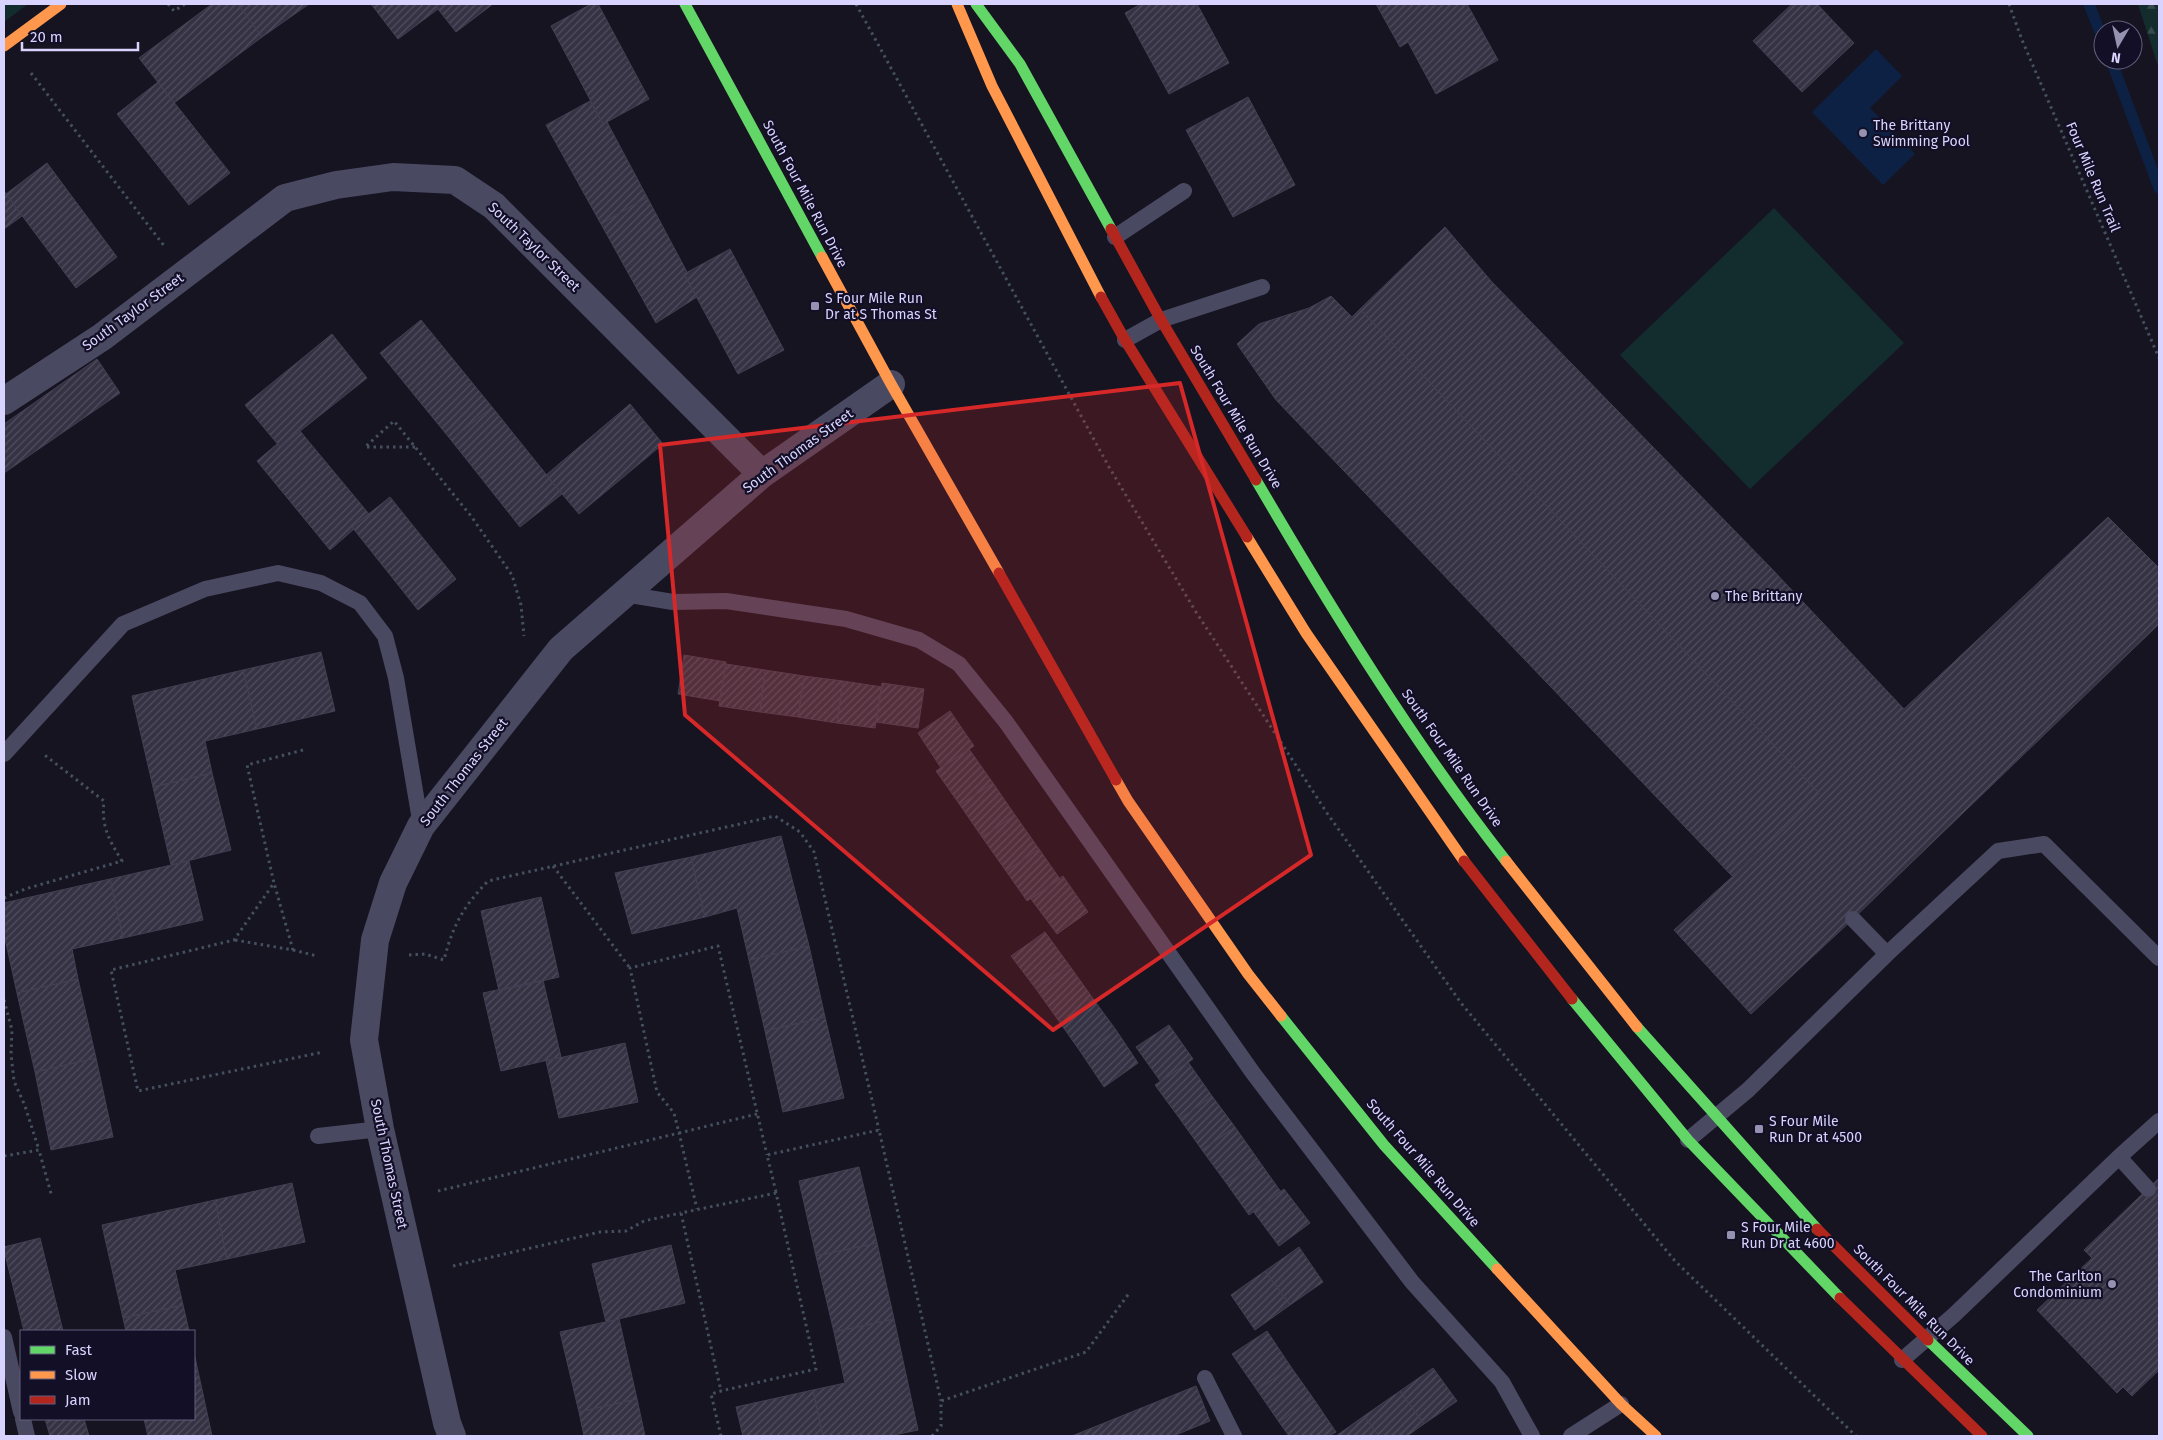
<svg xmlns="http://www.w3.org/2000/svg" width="2163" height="1440" font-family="'Fira Sans',sans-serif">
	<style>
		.grass { fill: #132c2d }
		.forest { fill: url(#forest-firs) }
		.water { fill: #0d2144 }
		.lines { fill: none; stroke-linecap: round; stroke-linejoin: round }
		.stream { stroke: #0d2144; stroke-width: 11 }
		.building { fill: url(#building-hatch); stroke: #433f54 }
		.path { stroke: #44505f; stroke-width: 3; stroke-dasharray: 2.5 4; stroke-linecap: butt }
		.lane { stroke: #4a4962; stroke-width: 16 }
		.street { stroke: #4a4962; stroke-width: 28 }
		.fast { stroke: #63d668; stroke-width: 11 }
		.slow { stroke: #ff974d; stroke-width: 11 }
		.jam { stroke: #b3261e; stroke-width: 11 }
		.marked { fill: #d62828; fill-opacity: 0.2; stroke: #d62828; stroke-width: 4; stroke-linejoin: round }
		.poi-dot { fill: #9591b1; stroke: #130f26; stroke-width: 2 }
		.labels { text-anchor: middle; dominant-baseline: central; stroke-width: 4.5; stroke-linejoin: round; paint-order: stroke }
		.poi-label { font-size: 14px; fill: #d9d4ff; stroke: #130f26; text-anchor: start }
		.street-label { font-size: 14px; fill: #d9d4ff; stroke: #130f26 }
	</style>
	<defs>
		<pattern id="forest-firs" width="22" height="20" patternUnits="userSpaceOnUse" patternTransform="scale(1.25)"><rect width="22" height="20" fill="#132c2d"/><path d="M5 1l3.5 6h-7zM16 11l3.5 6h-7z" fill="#354a4c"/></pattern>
		<pattern id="building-hatch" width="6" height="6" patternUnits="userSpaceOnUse" patternTransform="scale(1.25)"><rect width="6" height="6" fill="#343243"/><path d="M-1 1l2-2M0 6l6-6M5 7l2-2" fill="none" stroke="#514f5f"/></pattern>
	</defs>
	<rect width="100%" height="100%" fill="#161421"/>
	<path class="grass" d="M 4,4 L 28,4 L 4,22 Z
		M 1774,208 L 1904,343 L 1750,489 L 1620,355 Z"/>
	<path class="forest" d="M 2138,4 L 2159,4 L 2159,69 Z"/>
	<path class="water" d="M 1876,49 L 1902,76 L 1870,108 L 1915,154 L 1883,185 L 1812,112 Z"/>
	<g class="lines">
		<path class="stream" d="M 2089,4 L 2103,40
			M 2111,60 L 2159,188"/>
	</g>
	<path class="building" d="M 212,4 L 238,4 L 262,37 L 174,103 L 139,58 Z
		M 238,4 L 309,4 L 262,37 Z
		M 371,4 L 434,4 L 438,9 L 398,39 Z
		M 434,4 L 493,4 L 456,32 Z
		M 591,4 L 598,4 L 649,99 L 603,124 L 551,26 Z
		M 1141,4 L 1197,4 L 1229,63 L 1169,94 L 1125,13 Z
		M 1376,4 L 1467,4 L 1498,60 L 1436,94 L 1408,42 L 1400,47 Z
		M 1792,4 L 1817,4 L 1854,43 L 1802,92 L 1753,41 Z
		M 158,82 L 230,173 L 189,205 L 117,114 Z
		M 1248,97 L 1295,185 L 1233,217 L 1186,130 Z
		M 590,101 L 603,124 L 607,122 L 647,197 L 601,224 L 546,125 Z
		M 47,163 L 117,257 L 76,288 L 6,194 Z
		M 4,191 L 22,216 L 4,229 Z
		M 647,197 L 687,272 L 684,274 L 697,297 L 656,323 L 601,224 Z
		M 1445,227 L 1492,282 L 1771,568 L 1904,709 L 2108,517 L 2159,568 L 2159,624 L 1853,919 L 1751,1014 L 1674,930 L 1781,832 L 1819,793 L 1360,309 Z
		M 730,249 L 784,350 L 738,374 L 684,274 Z
		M 1331,296 L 1352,317 L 1360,309 L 1819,793 L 1781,832 L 1732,876 L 1276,400 L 1237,344 L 1259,324 L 1309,308 Z
		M 421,320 L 492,407 L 451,440 L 380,353 Z
		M 332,334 L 367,378 L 280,447 L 245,405 Z
		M 97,359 L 120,393 L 4,473 L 4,424 Z
		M 630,404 L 663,444 L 579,514 L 546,475 Z
		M 492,407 L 562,494 L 520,527 L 451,440 Z
		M 300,431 L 369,514 L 352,527 L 354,529 L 330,550 L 257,461 L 277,444 L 280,447 Z
		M 390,497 L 456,579 L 418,610 L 352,527 Z
		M 321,652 L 335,711 L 257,729 L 243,670 Z
		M 684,655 L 726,662 L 720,701 L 678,694 Z
		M 726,664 L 765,670 L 760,712 L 719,706 Z
		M 243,670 L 257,729 L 205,741 L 212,773 L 153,787 L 132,696 Z
		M 765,670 L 804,676 L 798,717 L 760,712 Z
		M 804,676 L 843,681 L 837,723 L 798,717 Z
		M 843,681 L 882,687 L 875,728 L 837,723 Z
		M 882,683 L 924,689 L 918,728 L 876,722 Z
		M 950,711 L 974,746 L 941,768 L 918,733 Z
		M 969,749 L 993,783 L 960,805 L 936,771 Z
		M 212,773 L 231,850 L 171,865 L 153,787 Z
		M 993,783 L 1015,815 L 982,837 L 960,805 Z
		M 1015,815 L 1039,849 L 1006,871 L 982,837 Z
		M 781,836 L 809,946 L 749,960 L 737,908 L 705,917 L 691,857 Z
		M 1039,849 L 1060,879 L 1027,901 L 1006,871 Z
		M 691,857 L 705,917 L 632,934 L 615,873 Z
		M 189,861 L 203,920 L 123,938 L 110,879 Z
		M 1063,876 L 1088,912 L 1057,934 L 1031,899 Z
		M 110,879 L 123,938 L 72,949 L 78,979 L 17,993 L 4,934 L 4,903 Z
		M 541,897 L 559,977 L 499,991 L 481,911 Z
		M 1045,932 L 1069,965 L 1036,989 L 1011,956 Z
		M 809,946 L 825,1017 L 765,1031 L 749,960 Z
		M 1069,965 L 1094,1000 L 1061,1024 L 1036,989 Z
		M 78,979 L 96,1058 L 35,1072 L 17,993 Z
		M 543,980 L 561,1057 L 501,1071 L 483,993 Z
		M 1094,1000 L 1116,1030 L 1082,1054 L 1061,1024 Z
		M 825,1017 L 844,1098 L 783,1112 L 765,1031 Z
		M 1169,1025 L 1193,1059 L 1161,1082 L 1136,1047 Z
		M 1116,1030 L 1138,1063 L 1104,1087 L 1082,1054 Z
		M 625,1043 L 638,1102 L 559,1118 L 546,1061 Z
		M 96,1058 L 113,1137 L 51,1150 L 35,1072 Z
		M 1188,1062 L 1212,1096 L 1180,1119 L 1155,1085 Z
		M 1212,1096 L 1235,1127 L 1202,1150 L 1180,1119 Z
		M 1235,1127 L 1259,1161 L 1227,1184 L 1202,1150 Z
		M 1259,1161 L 1281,1192 L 1249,1215 L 1227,1184 Z
		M 859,1167 L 877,1243 L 816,1256 L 799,1181 Z
		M 2159,1178 L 2159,1370 L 2132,1396 L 2123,1387 L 2117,1393 L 2037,1310 L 2092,1258 L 2084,1250 Z
		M 292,1183 L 305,1242 L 227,1259 L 215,1200 Z
		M 1284,1189 L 1310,1223 L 1279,1246 L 1253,1211 Z
		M 215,1200 L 227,1259 L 175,1270 L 183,1305 L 123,1318 L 102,1225 Z
		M 40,1238 L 63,1331 L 24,1331 L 4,1250 L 4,1247 Z
		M 877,1243 L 894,1319 L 834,1332 L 816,1256 Z
		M 671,1245 L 685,1303 L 606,1322 L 592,1264 Z
		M 1299,1247 L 1323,1282 L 1290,1305 L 1265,1271 Z
		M 1265,1271 L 1290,1305 L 1255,1330 L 1231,1295 Z
		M 183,1305 L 189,1331 L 126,1331 L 123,1318 Z
		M 619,1319 L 637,1399 L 579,1412 L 560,1332 Z
		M 894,1319 L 918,1430 L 889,1436 L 823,1436 L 813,1390 L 845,1383 L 834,1332 Z
		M 1267,1331 L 1291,1367 L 1257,1390 L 1232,1354 Z
		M 194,1353 L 201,1385 L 194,1386 Z
		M 1291,1367 L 1313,1398 L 1279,1422 L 1257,1390 Z
		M 1433,1368 L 1457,1401 L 1424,1424 L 1400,1391 Z
		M 201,1385 L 212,1436 L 148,1436 L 144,1419 L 194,1419 L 194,1386 Z
		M 1196,1386 L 1210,1421 L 1173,1436 L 1072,1436 Z
		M 813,1390 L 823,1436 L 743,1436 L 736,1407 Z
		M 1400,1391 L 1424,1424 L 1407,1436 L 1379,1436 L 1364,1416 Z
		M 1313,1398 L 1336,1432 L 1329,1436 L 1289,1436 L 1279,1422 Z
		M 637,1399 L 645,1436 L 584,1436 L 579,1412 Z
		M 1364,1416 L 1379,1436 L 1336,1436 Z
		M 45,1419 L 84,1419 L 89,1436 L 50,1436 Z"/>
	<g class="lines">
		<path class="path" d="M 168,4 L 174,11 L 185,4
			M 856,4 L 1109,467 L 1196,612 L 1327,813 L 1461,1003 L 1675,1261 L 1856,1436
			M 2009,4 L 2022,40 L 2159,358
			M 31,73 L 165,247
			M 415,447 L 365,447 L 394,421 L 471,516 L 512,575 L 521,605 L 524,636
			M 303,750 L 247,765 L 274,883 L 234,940 L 111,970 L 138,1091 L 323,1052
			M 553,866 L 630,968
			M 4,898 L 25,889 L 122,861 C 109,840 101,826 104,801 L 42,753
			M 235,940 L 293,950 L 274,883
			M 293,950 L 317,956
			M 409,955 L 425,954 L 444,960 C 453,925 463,907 488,881 L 775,816 L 800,832 L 814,852 L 879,1130
			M 4,1000 L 12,1030 L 11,1054 L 14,1081 L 25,1106 L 39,1150
			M 757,1114 L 679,1133 L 674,1113 L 657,1092 L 630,968 L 718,946 L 767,1155
			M 4,1156 L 39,1150 L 52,1197
			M 438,1191 L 679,1133 L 697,1209
			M 776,1192 L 767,1155 L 879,1130 L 941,1401
			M 453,1266 L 600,1232 L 626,1231 L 644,1221 L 681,1213
			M 721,1436 L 711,1394 L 721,1391 L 816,1369 L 776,1193 L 681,1213 L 721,1391
			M 932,1436 L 941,1426 L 941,1401 L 1086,1352 L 1130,1292"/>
		<path class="lane" d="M 1115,237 L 1184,191
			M 1125,340 L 1161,320 L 1262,287
			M 624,594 L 673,602 L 726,601 L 846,619 L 919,640 L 959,664 L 1006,722 L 1253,1073 L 1412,1282 L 1502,1382 L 1532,1436
			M 4,754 L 123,624 L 205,589 L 278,573 L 321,583 L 360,603 L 385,636 L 396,678 L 421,826
			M 1853,919 L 1887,954
			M 318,1136 L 380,1129
			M 1688,1140 L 1748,1090 L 1887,954 L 1998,851 L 2044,844 L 2159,958
			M 2119,1157 L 2148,1189
			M 4,1337 L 21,1412
			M 1902,1360 L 1954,1315 L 2119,1157 L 2159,1121
			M 1205,1378 L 1234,1436
			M 23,1419 L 27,1436
			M 1571,1436 L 1621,1404"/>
		<path class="street" d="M 4,401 L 102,337 L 285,198 L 336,185 L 393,177 L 455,180 L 494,206 L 762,474
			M 452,1436 L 447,1423 L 380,1129 L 364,1040 L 375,940 L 393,883 L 421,826 L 561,649 L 762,474 L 891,384"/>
		<path class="fast" d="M 685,4 L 822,257
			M 976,4 L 1020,64 L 1111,229
			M 1256,480 C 1332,610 1413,742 1506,861
			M 1572,999 L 1688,1140 L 1840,1298
			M 1281,1016 L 1384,1145 L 1497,1269
			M 1637,1027 L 1817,1229
			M 1928,1340 L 2028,1436"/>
		<path class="slow" d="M 957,4 L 992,86 L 1101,297
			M 4,46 L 61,4
			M 822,257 L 891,384 L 999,573
			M 1247,537 L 1306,633 L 1464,861
			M 1116,780 L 1128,801 L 1248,974 L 1281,1016
			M 1506,861 L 1637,1027
			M 1497,1269 L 1621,1404 L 1656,1436"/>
		<path class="jam" d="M 1111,229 L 1161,320 L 1256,480
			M 1101,297 L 1125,340 L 1247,537
			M 999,573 L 1116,780
			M 1464,861 L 1572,999
			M 1817,1229 L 1928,1340
			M 1840,1298 L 1982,1436"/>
	</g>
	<path class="marked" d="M 1180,383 L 1311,855 L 1053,1030 L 685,715 L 660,445 Z"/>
	<g class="poi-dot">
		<circle cx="1863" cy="133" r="5"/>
		<rect x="810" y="301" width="10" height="10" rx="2.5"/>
		<circle cx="1715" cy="596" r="5"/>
		<rect x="1754" y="1124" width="10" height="10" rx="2.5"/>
		<rect x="1726" y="1230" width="10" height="10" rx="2.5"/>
		<circle cx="2112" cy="1284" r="5"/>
	</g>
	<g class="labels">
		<g class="poi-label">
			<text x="1873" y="125">The Brittany<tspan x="1873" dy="16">Swimming Pool</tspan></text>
			<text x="825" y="298">S Four Mile Run<tspan x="825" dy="16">Dr at S Thomas St</tspan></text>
			<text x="1725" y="596">The Brittany</text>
			<text x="1769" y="1121">S Four Mile<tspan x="1769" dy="16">Run Dr at 4500</tspan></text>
			<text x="1741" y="1227">S Four Mile<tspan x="1741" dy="16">Run Dr at 4600</tspan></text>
			<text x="2102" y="1276" text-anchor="end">The Carlton<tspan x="2102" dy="16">Condominium</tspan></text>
		</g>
		<g class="street-label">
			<text transform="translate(2093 177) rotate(67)">Four Mile Run Trail</text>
			<text transform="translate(805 194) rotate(62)">South Four Mile Run Drive</text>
			<text transform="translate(534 247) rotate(44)">South Taylor Street</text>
			<text transform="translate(133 312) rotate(-36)">South Taylor Street</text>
			<text transform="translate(1236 417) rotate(59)">South Four Mile Run Drive</text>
			<text transform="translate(798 451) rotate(-36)">South Thomas Street</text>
			<text transform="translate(1452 758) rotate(55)">South Four Mile Run Drive</text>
			<text transform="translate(464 772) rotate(-52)">South Thomas Street</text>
			<text transform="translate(1423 1163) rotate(49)">South Four Mile Run Drive</text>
			<text transform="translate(389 1164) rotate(78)">South Thomas Street</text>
			<text transform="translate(1914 1305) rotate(45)">South Four Mile Run Drive</text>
		</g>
	</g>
	<rect width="2163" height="1440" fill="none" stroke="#d9d4ff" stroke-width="10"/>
	<rect x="20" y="1330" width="175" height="90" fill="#130f26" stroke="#625e7d"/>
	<rect x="30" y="1346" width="25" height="8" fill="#63d668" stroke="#625e7d"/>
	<text x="65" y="1355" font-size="15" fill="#d9d4ff">Fast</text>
	<rect x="30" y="1371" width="25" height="8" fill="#ff974d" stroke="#625e7d"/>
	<text x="65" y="1380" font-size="15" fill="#d9d4ff">Slow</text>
	<rect x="30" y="1396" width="25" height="8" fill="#b3261e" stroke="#625e7d"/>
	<text x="65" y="1405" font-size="15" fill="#d9d4ff">Jam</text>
	<g transform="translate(2118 45) rotate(189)"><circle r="24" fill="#130f26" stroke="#625e7d"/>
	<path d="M0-4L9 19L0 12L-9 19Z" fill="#9591b1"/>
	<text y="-8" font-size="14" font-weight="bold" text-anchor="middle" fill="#d9d4ff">N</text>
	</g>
	<path d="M22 42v8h116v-8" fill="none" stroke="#d9d4ff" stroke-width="2.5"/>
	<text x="30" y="42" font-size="15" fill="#d9d4ff" stroke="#130f26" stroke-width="4" paint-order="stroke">20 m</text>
</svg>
